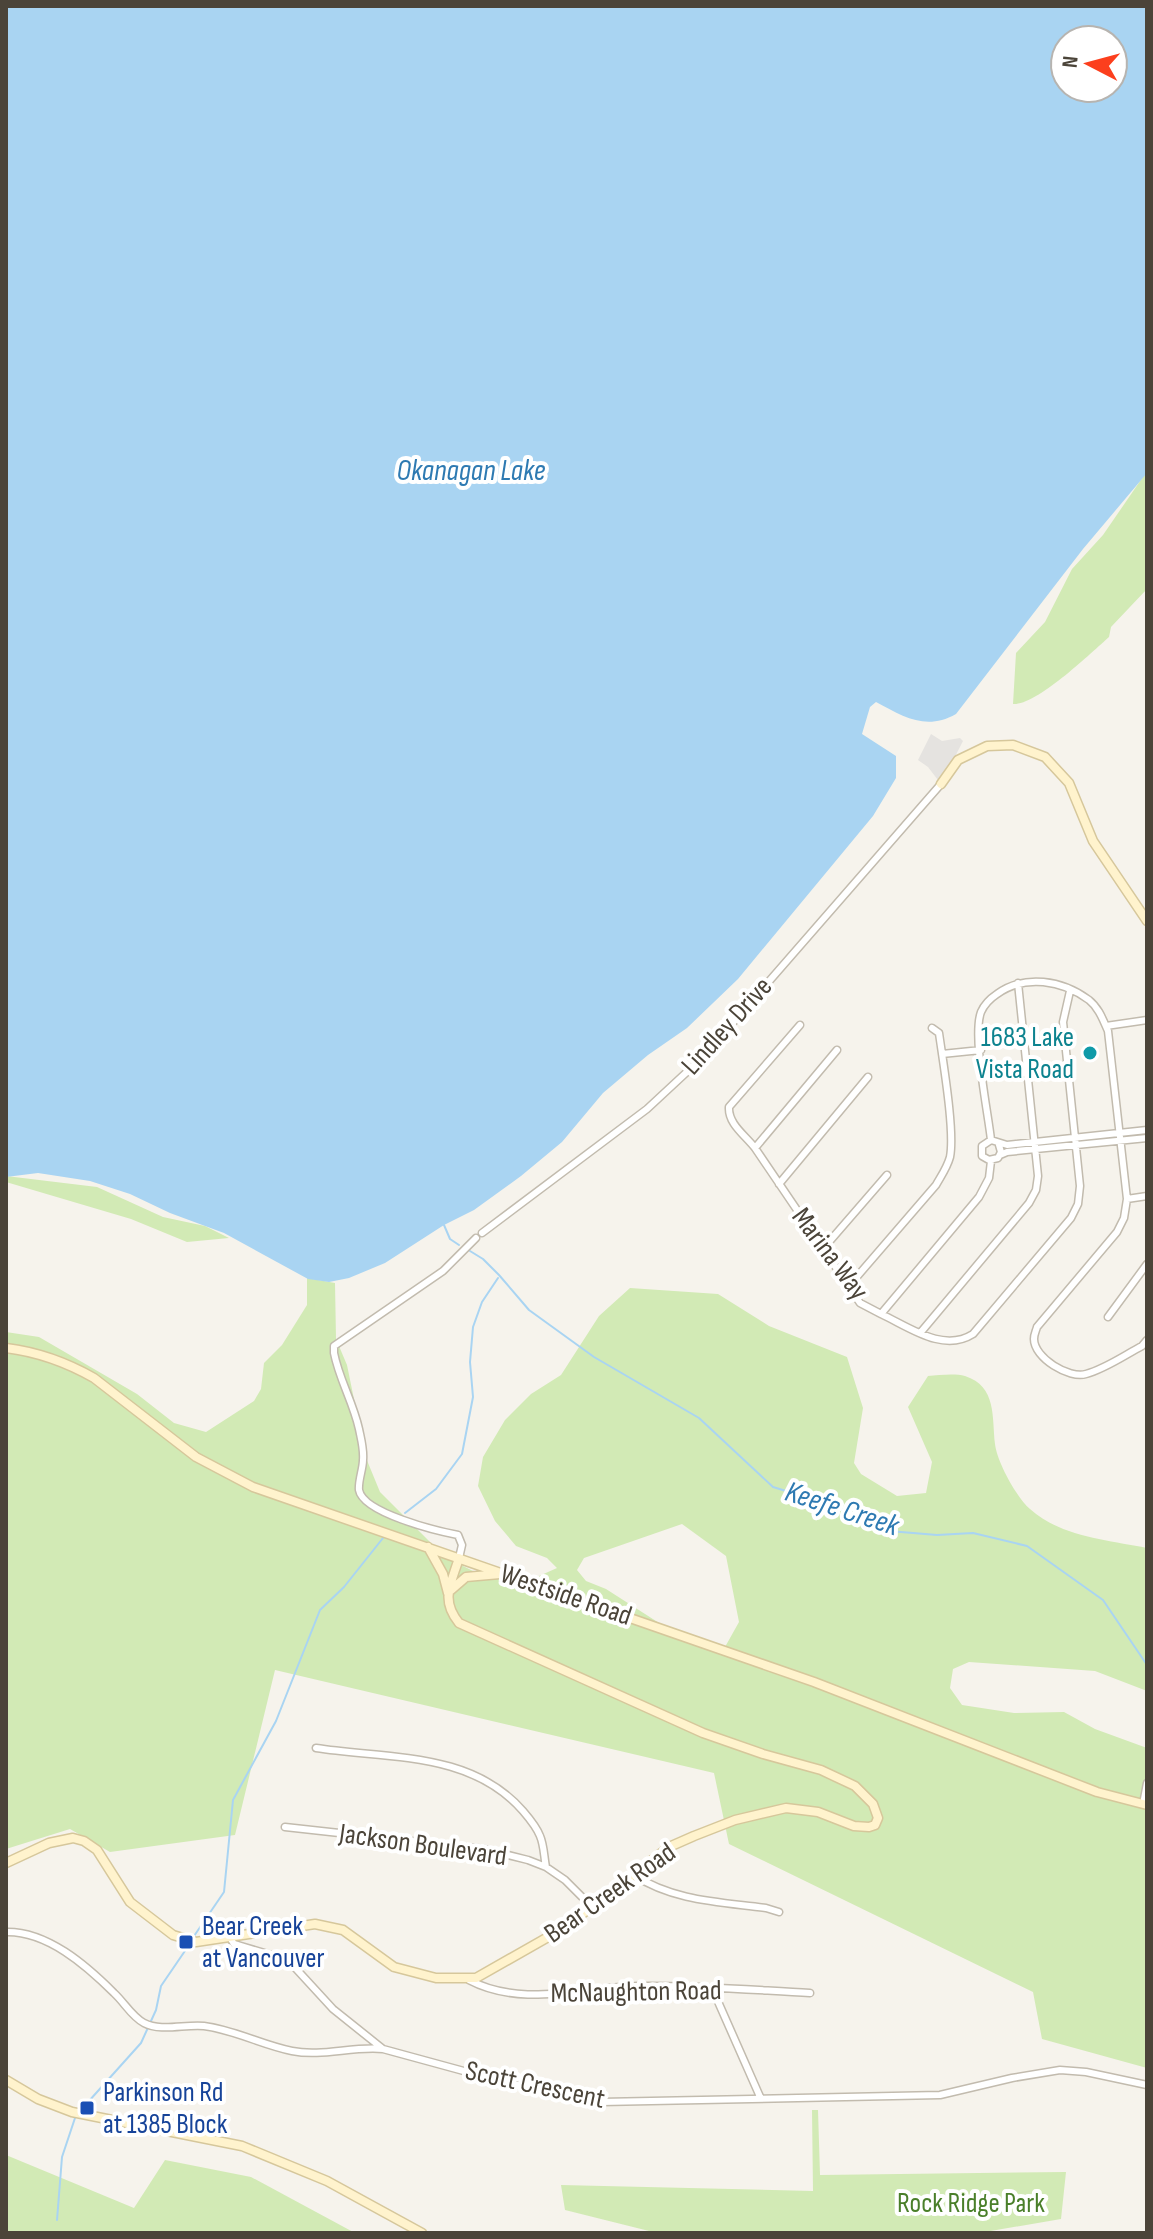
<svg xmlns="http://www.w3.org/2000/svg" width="1153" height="2239" font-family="'Sofia Sans Condensed',sans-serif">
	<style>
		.green { fill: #d2eab5; fill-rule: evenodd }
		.parking { fill: #e5e3e0 }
		.water { fill: #a9d4f2; fill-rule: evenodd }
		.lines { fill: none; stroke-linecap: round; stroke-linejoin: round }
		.stream { stroke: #a9d4f2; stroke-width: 2 }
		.street-casing { stroke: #c2bbae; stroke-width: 9 }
		.secondary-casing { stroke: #d6c79b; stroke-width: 11 }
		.street { stroke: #fff; stroke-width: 6 }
		.secondary { stroke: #fff3cd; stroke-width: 8 }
		.culture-dot { fill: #0f9aa8; stroke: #fff; stroke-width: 3 }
		.transit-dot { fill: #1a4fb4; stroke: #fff; stroke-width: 3 }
		.labels { text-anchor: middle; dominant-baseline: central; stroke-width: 8; stroke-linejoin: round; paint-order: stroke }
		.street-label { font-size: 28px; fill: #4b4439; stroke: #fff }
		.culture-label { font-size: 28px; fill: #0d838f; stroke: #fff; text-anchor: end }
		.transit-label { font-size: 28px; fill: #164399; stroke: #fff; text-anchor: start }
		.park-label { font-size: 28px; fill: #4a7f2a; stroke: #fff }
		.water-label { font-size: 30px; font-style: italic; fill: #2e7ab2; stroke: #fff }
	</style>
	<rect width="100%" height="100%" fill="#f6f3ec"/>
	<path class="green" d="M 1147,471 L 1147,589 L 1111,627 L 1109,637 C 1091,653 1036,706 1013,704 L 1016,653 L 1045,622 L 1072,569 L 1103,535 Z
		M 6,1176 L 97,1187 L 163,1217 L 205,1226 L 229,1238 L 187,1242 L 131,1219 L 6,1182 Z
		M 307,1278 L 335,1283 L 336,1339 L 347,1365 L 366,1458 L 380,1492 L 445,1557 L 473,1571 L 539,1576 L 557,1568 L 547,1558 L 516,1546 L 495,1521 L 478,1486 L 483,1457 L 505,1420 L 531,1394 L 561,1375 L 599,1316 L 630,1288 L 718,1294 L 769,1326 L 847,1357 L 863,1408 L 854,1463 L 861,1474 L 897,1496 L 926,1493 L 932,1462 L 908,1407 L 928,1376 C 939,1375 955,1373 965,1376 C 997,1386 992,1418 995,1444 C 997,1462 1017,1498 1030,1509 C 1061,1537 1108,1540 1147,1548 L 1147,1691 L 1095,1671 L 969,1662 L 953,1669 L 950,1688 L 962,1705 L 1014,1713 L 1064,1712 L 1095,1729 L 1147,1748 L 1147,2068 L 1042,2039 L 1033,1992 L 729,1844 L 714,1773 L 275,1670 L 235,1835 L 110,1852 L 70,1829 L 6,1849 L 6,1332 L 39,1337 L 137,1394 L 174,1423 L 206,1432 L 254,1401 L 261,1389 L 264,1363 L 282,1345 L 307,1305 ZM 682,1524 L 726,1556 L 739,1622 L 725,1647 L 695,1646 L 606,1589 L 586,1581 L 577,1570 L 584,1558 Z
		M 812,2110 L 818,2110 L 820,2175 L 1066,2172 L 1061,2219 L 979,2233 L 657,2233 L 565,2210 L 561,2185 L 813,2191 Z
		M 6,2155 L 134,2208 L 165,2160 L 251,2177 L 355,2233 L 6,2233 Z"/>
	<path class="parking" d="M 931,734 L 942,741 L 960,738 L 963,741 L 941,784 L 928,767 L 918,760 Z"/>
	<path class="water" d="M 6,6 L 1147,6 L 1147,473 L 1083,549 L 956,714 C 926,731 904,717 876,702 L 870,707 L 862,734 L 896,756 L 896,778 L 873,816 L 738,979 L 687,1028 L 648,1055 L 603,1093 L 562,1142 L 521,1176 L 474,1210 L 444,1225 L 385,1263 L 349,1278 L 329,1282 L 308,1279 L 224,1233 L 170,1213 L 130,1194 L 90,1181 L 38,1173 L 6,1177 ZM 1065,40 L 1113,40 L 1113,88 L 1065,88 Z"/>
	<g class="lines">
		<path class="stream" d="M 444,1225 L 450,1239 L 459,1245
			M 470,1251 L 483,1259 L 499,1275 L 529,1310 L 594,1357 L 699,1418 L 773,1487 L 835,1506 L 862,1523 L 889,1531 L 937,1535 L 973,1533 L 1027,1546 L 1103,1600 L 1147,1665
			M 405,1513 L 436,1489 L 462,1454 L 473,1397 L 470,1362 L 473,1327 L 482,1302 L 498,1278
			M 192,1939 L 224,1892 L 233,1800 L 276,1721 L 320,1610 L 344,1587 L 383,1538
			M 80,2111 L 141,2043 L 156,2010 L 161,1986 L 189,1945
			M 57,2220 L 62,2157 L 76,2115"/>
		<g class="street-casing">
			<path id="street" d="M 800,1025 L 729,1107 C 728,1124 745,1135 755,1148 L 860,1303 L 881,1314 L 979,1197 L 989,1178 L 991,1161
				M 1106,1026 L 1147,1020
				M 942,1054 L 981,1050
				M 991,1140 C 988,1112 972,1036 981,1012 C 984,1005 991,998 997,994 C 1025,974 1062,980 1089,1000 C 1099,1008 1103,1020 1108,1031 L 1127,1199 L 1124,1218 L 1117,1232 L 1037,1327 C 1036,1331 1034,1334 1034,1339 C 1034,1358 1069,1379 1086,1374 C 1105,1369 1125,1355 1142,1346 L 1147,1340
				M 999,1145 L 1001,1152 L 998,1158 L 989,1160 L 982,1156 L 982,1146 L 991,1140 L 1007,1145 L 1147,1130
				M 755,1148 L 837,1050
				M 1000,1155 L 1007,1152 L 1147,1138
				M 779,1184 L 868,1077
				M 1127,1199 L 1147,1196
				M 482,1233 L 647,1109 L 703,1057 L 941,784
				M 822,1250 L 887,1175
				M 848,1287 L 936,1185 C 941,1176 947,1168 950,1157 C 955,1131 943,1062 939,1033 L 932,1028
				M 881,1314 C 909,1327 943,1353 973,1334 L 1071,1218 L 1078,1204 L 1080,1186 L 1063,1022 L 1070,991
				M 1108,1317 L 1147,1264
				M 921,1332 L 1029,1203 L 1036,1190 L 1038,1176 L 1018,983
				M 459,1558 L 462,1545 L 458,1535 C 437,1531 363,1513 359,1490 C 358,1481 363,1469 363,1460 C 364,1449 361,1439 359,1429 C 353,1402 339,1379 334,1353 L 334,1346 L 443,1271 L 476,1238
				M 316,1748 C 388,1759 471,1751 523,1811 C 529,1818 537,1828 540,1836 C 544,1845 544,1857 546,1867
				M 1143,1804 L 1147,1783
				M 285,1827 L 484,1849 L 528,1860 L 546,1867 L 565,1880 L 592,1907
				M 634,1875 C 673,1901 721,1902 766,1908 L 779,1912
				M 6,1932 C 47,1931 86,1965 114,1993 C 124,2002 132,2017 144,2023 C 161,2032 185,2024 204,2026 C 235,2030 262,2045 292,2051 C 322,2057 352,2046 383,2049 L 504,2082 L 581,2100 L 601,2102 L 940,2095 L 1012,2078 L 1060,2070 L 1086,2072 L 1147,2085
				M 229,1936 L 234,1944 L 288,1960 L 333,2009 L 383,2049
				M 469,1980 C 522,2008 582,1987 638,1986 C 695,1985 753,1990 810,1993
				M 712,1988 L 761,2099"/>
		</g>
		<g class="secondary-casing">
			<path id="secondary" d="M 941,784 L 958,760 L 987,746 L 1013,745 L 1045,757 L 1069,783 L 1093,841 L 1147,921
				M 6,1348 C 38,1352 66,1362 94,1378 L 196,1457 L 253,1487 L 814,1682 L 1097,1792 L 1147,1805
				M 428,1547 L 443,1574 L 448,1593
				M 451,1590 L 466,1577 L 500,1574
				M 6,1863 L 49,1843 L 73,1838 L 84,1841 L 97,1850 L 130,1902 L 173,1935 L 196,1942 L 315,1924 L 343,1930 L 394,1967 L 436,1978 L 476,1978 L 564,1928 L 669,1847 L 694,1836 L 735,1820 L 786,1808 L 818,1812 L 854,1826 L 869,1827 L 875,1825 L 878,1818 L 873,1804 L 855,1786 L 821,1770 L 763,1754 L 703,1733 L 459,1623 C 440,1600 451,1584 459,1558
				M 6,2080 L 38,2099 L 72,2112 L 242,2146 L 327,2181 L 422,2233"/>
		</g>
		<use href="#street" class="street"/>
		<use href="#secondary" class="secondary"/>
	</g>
	<circle class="culture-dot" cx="1090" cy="1053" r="8"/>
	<g class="transit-dot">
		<rect x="178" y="1934" width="16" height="16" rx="4"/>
		<rect x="79" y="2100" width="16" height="16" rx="4"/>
	</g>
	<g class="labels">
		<g class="street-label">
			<text transform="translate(727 1026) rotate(-48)">Lindley Drive</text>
			<text transform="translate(830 1254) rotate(53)">Marina Way</text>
			<text transform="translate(566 1595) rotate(19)">Westside Road</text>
			<text transform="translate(423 1845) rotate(8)">Jackson Boulevard</text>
			<text transform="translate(610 1893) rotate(-35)">Bear Creek Road</text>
			<text transform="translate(636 1992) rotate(-1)">McNaughton Road</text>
			<text transform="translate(535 2085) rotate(12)">Scott Crescent</text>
		</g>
		<g class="culture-label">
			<text x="1074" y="1037">1683 Lake<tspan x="1074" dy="32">Vista Road</tspan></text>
		</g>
		<g class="transit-label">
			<text x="202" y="1926">Bear Creek<tspan x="202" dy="32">at Vancouver</tspan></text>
			<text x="103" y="2092">Parkinson Rd<tspan x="103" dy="32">at 1385 Block</tspan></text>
		</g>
		<g class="park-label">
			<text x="971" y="2203">Rock Ridge Park</text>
		</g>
		<g class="water-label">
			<text x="471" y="471">Okanagan Lake</text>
			<text transform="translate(842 1509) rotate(18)">Keefe Creek</text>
		</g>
	</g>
	<rect width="1153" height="2239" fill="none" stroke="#4b4439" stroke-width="16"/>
	<g transform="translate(1089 64) rotate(276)"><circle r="38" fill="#ffffff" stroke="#b7b4b0" stroke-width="2"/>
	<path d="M0-6L14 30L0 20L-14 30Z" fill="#fc3f1d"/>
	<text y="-12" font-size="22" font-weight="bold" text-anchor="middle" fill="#4b4439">N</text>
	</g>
</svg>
